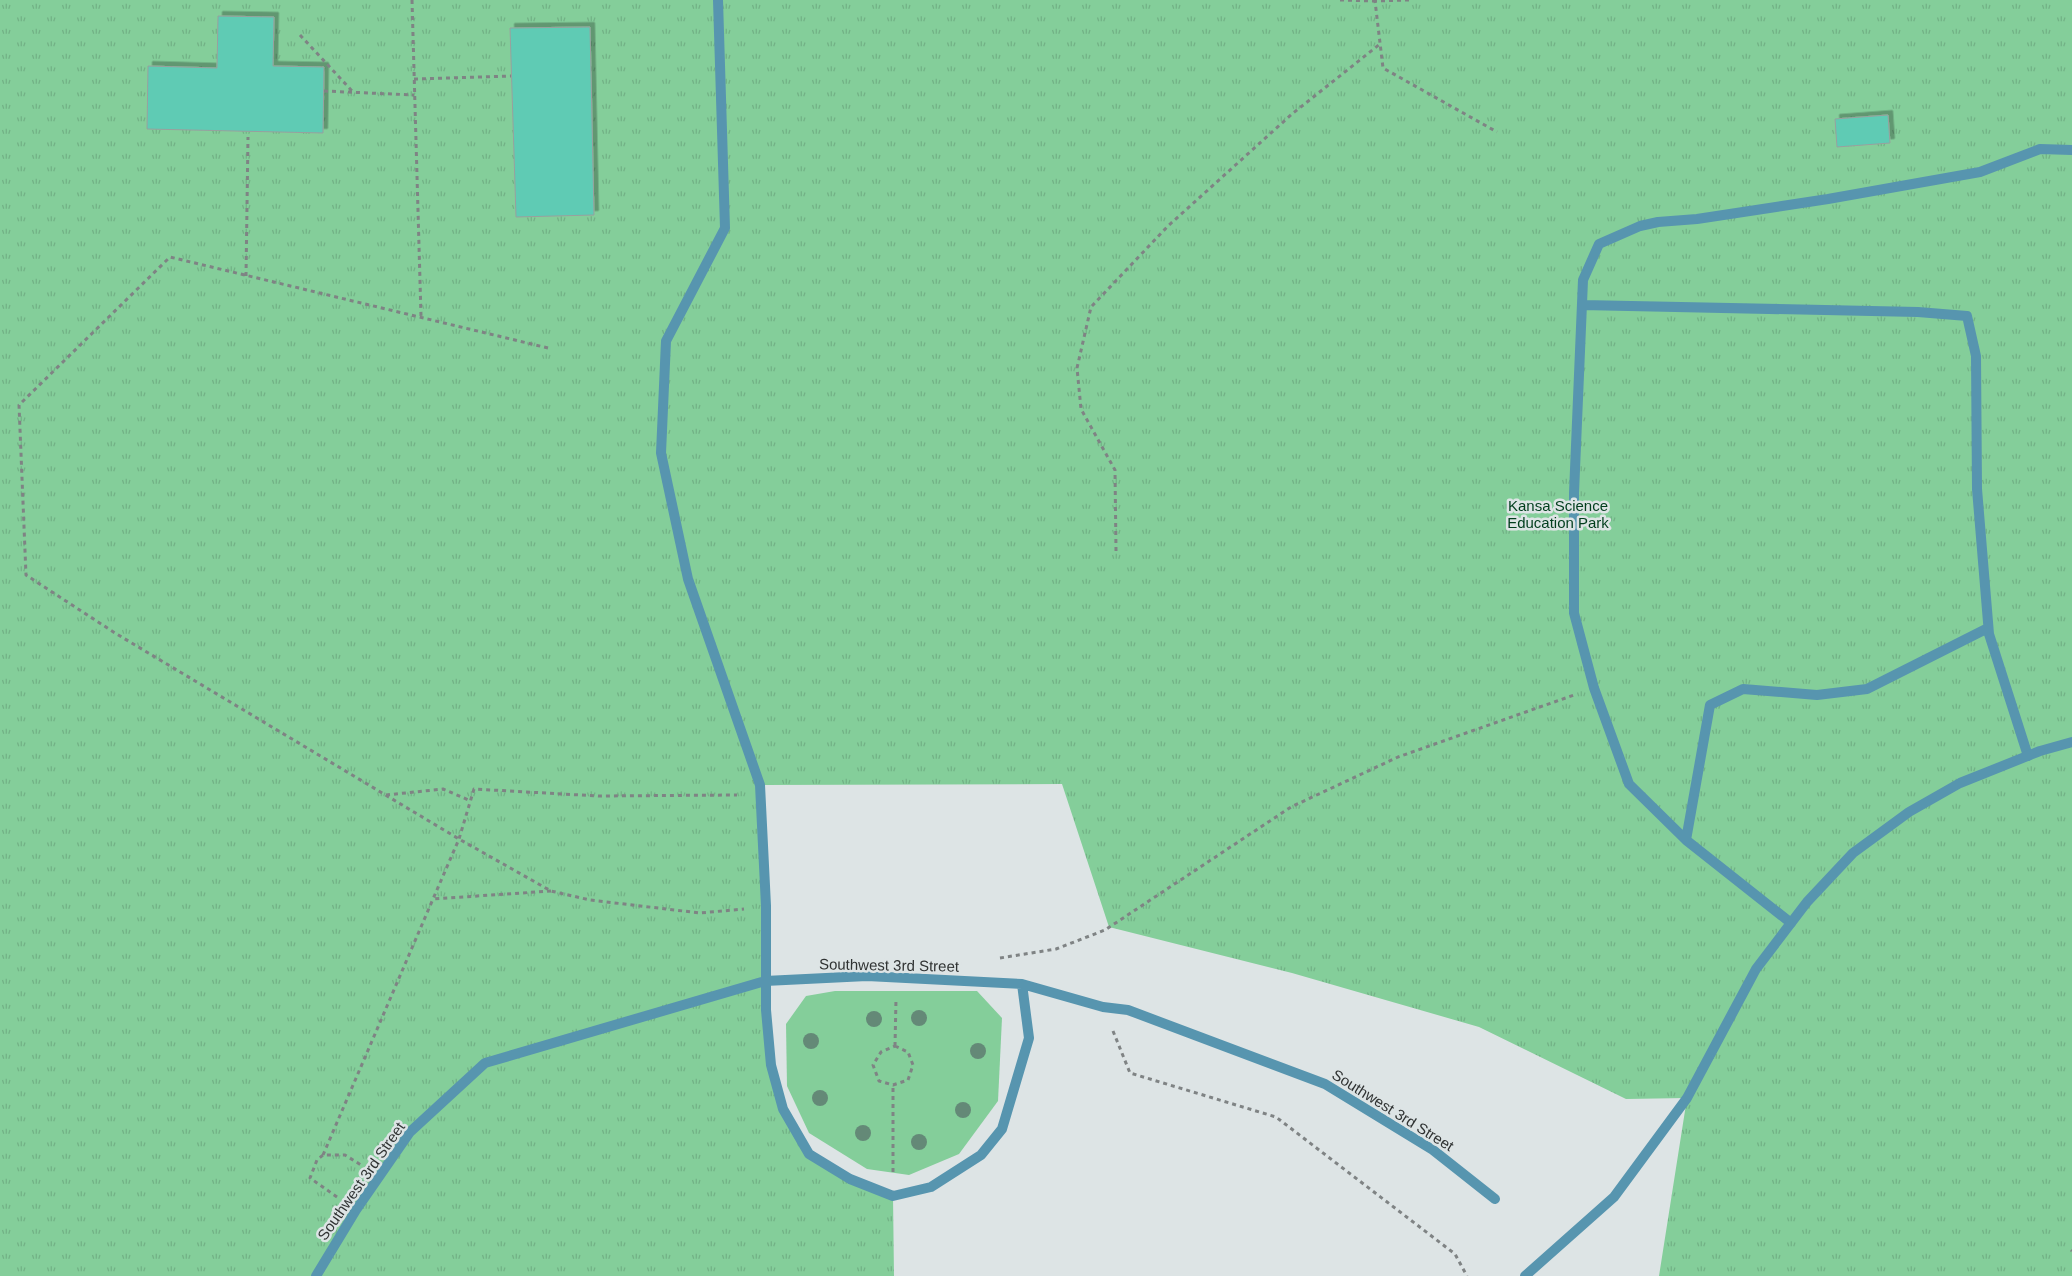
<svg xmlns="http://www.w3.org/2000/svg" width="2072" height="1276" font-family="Arial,sans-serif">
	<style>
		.grass { fill: #84ce9a }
		.park { fill: url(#park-tufts) }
		.building { fill: #5ecbb4; stroke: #99a09e; filter: url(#shadow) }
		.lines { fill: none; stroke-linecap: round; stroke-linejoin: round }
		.path { stroke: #7f8384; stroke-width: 3; stroke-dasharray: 4 4; stroke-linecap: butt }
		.lane { stroke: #5795af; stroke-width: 10 }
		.street { stroke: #5795af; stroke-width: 10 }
		.tree { fill: #648977 }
		.labels { text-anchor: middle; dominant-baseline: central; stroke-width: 5; stroke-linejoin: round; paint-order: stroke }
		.park-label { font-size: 15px; fill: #013e1d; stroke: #dde4e5 }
		.street-label { font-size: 15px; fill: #303333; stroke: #dde4e5 }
	</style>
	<defs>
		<pattern id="park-tufts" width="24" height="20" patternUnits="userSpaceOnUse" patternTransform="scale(1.25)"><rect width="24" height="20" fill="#84ce9a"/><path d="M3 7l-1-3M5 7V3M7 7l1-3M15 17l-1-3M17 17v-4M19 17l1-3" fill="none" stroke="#72b185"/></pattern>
		<filter id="shadow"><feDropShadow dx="4.5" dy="-4.5" stdDeviation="0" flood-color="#0004"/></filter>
	</defs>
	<rect width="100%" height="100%" fill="#dde4e5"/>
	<path class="grass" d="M 835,991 L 977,991 L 1002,1018 L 998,1101 L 959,1154 L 909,1175 L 867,1169 L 809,1133 L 787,1086 L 786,1024 L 806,996 Z"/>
	<path class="park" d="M 0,0 L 2072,0 L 2072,1276 L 1659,1276 L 1687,1098 L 1626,1099 L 1479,1027 L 1292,973 L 1109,927 L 1062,784 L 760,785 L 766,1010 L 783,1109 L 809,1154 L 893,1196 L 894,1276 L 0,1276 Z"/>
	<path class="building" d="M 218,16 L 274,17 L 273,66 L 324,67 L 323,133 L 147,129 L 148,66 L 217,68 Z
		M 590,27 L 594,215 L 516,217 L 510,28 Z
		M 1888,115 L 1890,143 L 1837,147 L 1835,119 Z"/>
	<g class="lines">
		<path class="path" d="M 412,0 L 421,316
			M 1340,0 L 1375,1
			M 1409,0 L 1375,1 L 1383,68 L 1497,132
			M 300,35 L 353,92
			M 414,79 L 511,76
			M 324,91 L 414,95
			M 246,276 L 248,137
			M 548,348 L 170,257 L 19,405 L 26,575 L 115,633 L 459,839 L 551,891 L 590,900 L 700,913 L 744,909
			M 1116,551 L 1115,470 L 1081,409 L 1077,368 L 1091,307 L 1168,226 L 1292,114 L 1380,44
			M 386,795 L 443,789 L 471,801
			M 551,891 L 433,899 L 459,839 L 474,789 L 598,796 L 737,795
			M 1000,958 L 1056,949 L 1105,930 L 1291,807 L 1398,757 L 1574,695
			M 1113,1031 L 1130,1073 L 1276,1117 L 1455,1254 L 1467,1276
			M 895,1046 L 908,1052 L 913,1065 L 908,1080 L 893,1085 L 879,1081 L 873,1065 L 881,1052 Z
			M 895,1046 L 896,999
			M 323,1155 L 433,899
			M 893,1172 L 893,1085
			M 337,1197 L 310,1178 L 317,1160 L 323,1155 L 345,1155 L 361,1165
			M 2071,1250 L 2072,1251"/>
		<path class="lane" d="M 718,0 L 725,228 L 666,341 L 661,453 L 688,579 L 760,785 L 766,906 L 766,1010 L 771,1065 L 783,1109 L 809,1154 L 850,1179 L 893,1196 L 931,1187 L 981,1155 L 1002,1129 L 1029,1038 L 1022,984
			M 1582,305 L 1918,312 L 1967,316 L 1976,356 L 1977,489 L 1989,634 L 2028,756
			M 1686,840 L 1710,705 L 1743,689 L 1817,695 L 1867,689 L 1988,628
			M 1791,923 L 1686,840 L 1629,784 L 1594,688 L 1574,613 L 1574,493 L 1583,280 L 1599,244 L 1640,226 L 1658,222 L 1697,219 L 1828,199 L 1980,172 L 2040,149 L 2072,150
			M 316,1276 L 356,1210 L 410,1132 L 485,1063 L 765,981 L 867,976 L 1022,984 L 1103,1007 L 1128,1010 L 1325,1084 L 1433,1150 L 1495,1199"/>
		<path class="street" d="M 1525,1276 L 1614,1197 L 1687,1098 L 1756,969 L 1807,902 L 1853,853 L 1909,812 L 1960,783 L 2040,751 L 2072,742"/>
	</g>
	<g class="tree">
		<circle cx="919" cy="1018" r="8"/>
		<circle cx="874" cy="1019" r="8"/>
		<circle cx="811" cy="1041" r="8"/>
		<circle cx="978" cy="1051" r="8"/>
		<circle cx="820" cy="1098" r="8"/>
		<circle cx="963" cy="1110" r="8"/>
		<circle cx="863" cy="1133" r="8"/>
		<circle cx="919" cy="1142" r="8"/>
	</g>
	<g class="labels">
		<g class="park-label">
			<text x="1558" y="505">Kansa Science<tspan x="1558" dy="17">Education Park</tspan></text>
		</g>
		<g class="street-label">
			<text transform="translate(889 965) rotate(1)">Southwest 3rd Street</text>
			<text transform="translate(1393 1110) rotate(32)">Southwest 3rd Street</text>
			<text transform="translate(361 1181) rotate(-55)">Southwest 3rd Street</text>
		</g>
	</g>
</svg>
